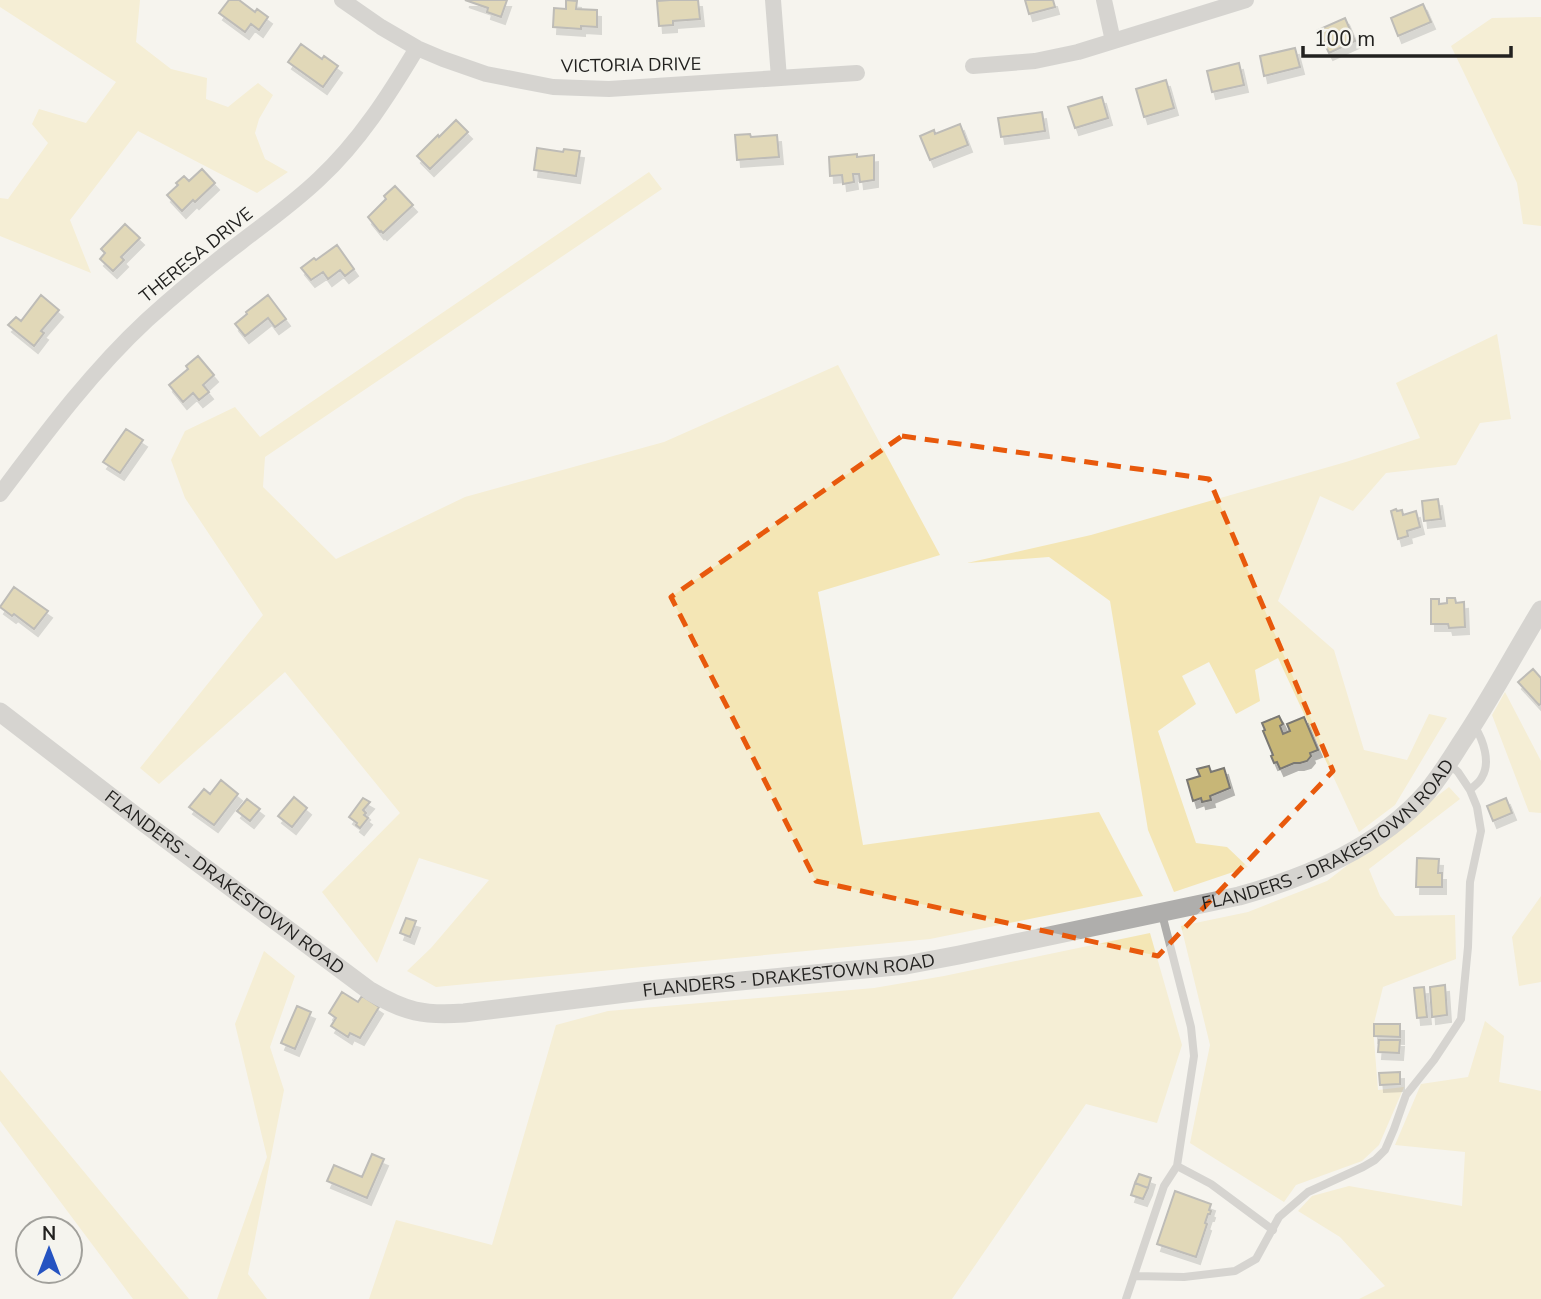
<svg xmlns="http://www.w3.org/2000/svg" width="1541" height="1299" font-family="'Nunito Sans',sans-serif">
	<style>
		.green { fill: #f4e6b5 }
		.building { fill: #c7b677; stroke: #7a7873; stroke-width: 2; filter: url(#shadow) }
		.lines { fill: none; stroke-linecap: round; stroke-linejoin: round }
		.service { stroke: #afaeac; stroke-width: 8 }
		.minor { stroke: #afaeac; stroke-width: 16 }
		.tertiary { stroke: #afaeac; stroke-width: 19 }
		.marked { fill: none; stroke: #e8590c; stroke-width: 5; stroke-dasharray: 14 9; stroke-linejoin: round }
		.labels { text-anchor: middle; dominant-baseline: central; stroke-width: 5; stroke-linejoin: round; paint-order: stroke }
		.street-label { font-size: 18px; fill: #22211f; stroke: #f5f4ee }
	</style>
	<defs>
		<filter id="shadow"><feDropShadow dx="4" dy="7" stdDeviation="0" flood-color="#0004"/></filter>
	</defs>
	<rect width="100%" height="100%" fill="#f5f4ee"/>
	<path class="green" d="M 0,0 L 140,0 L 136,42 L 171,69 L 207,78 L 206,99 L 228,107 L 258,83 L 273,95 L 259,119 L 255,133 L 265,159 L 288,172 L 257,193 L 138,131 L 70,220 L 91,273 L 0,236 L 0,198 L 8,199 L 48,143 L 32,124 L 39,109 L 86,123 L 116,82 L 0,7 Z
		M 1541,17 L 1541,226 L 1523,224 L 1517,183 L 1451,46 L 1492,18 Z
		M 649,172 L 662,189 L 265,457 L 263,487 L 336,559 L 465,497 L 664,442 L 838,365 L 940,555 L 818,592 L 863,845 L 1099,812 L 1143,896 L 930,939 L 436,987 L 407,971 L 431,948 L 489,880 L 419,858 L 377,963 L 322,892 L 400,813 L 285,672 L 159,784 L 140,768 L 263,615 L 185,498 L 171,460 L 185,431 L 235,407 L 260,437 Z
		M 1497,334 L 1511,419 L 1480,423 L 1456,465 L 1386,473 L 1353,511 L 1320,496 L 1278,601 L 1334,650 L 1364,750 L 1407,760 L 1429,714 L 1447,718 L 1395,805 L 1359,832 L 1278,658 L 1255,670 L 1260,701 L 1236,714 L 1209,662 L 1182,676 L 1196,704 L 1158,731 L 1196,843 L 1227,847 L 1248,867 L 1174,892 L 1148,830 L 1110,601 L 1049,557 L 967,563 L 1091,535 L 1346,462 L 1420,438 L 1396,383 Z
		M 1505,692 L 1541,761 L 1541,813 L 1529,812 L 1492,715 Z
		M 1449,787 L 1460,799 L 1369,869 L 1380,896 L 1395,916 L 1455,915 L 1456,959 L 1383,987 L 1373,1027 L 1378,1090 L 1404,1087 L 1379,1145 L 1362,1161 L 1296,1185 L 1284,1202 L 1190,1143 L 1210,1045 L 1181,926 L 1248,912 L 1327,881 Z
		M 1541,896 L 1541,982 L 1519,986 L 1512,937 Z
		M 1150,933 L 1182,1045 L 1157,1123 L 1086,1104 L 952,1299 L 369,1299 L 396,1220 L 492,1245 L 556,1025 L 608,1011 L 874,988 L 944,976 Z
		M 264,951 L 295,976 L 270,1047 L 284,1090 L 248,1274 L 267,1299 L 217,1299 L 267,1157 L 235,1024 Z
		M 1485,1021 L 1504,1036 L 1499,1082 L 1541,1091 L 1541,1299 L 1359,1299 L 1385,1286 L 1340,1237 L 1298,1211 L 1312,1196 L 1349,1186 L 1462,1206 L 1465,1152 L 1395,1145 L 1421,1084 L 1468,1077 Z
		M 0,1070 L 189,1299 L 133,1299 L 0,1121 Z"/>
	<path class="building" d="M 229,0 L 239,0 L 255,12 L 257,9 L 268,17 L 259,30 L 251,24 L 245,32 L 219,13 Z
		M 465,0 L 507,0 L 501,17 L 487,12 L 488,8 Z
		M 566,0 L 577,1 L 576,9 L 597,10 L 597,27 L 581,26 L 581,29 L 553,27 L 554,8 L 566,9 Z
		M 670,0 L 698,0 L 700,19 L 673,21 L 673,25 L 659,26 L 657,1 Z
		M 1025,0 L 1053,0 L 1055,7 L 1029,14 Z
		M 1423,4 L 1431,22 L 1398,36 L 1391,18 Z
		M 1345,18 L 1355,41 L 1329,53 L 1318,30 Z
		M 301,44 L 322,59 L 324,56 L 338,66 L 323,87 L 288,62 Z
		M 1295,48 L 1300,67 L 1264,76 L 1260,56 Z
		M 1239,63 L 1244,85 L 1212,92 L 1207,71 Z
		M 1166,80 L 1174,108 L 1144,117 L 1136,89 Z
		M 1102,97 L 1108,118 L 1075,128 L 1068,107 Z
		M 1042,112 L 1045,131 L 1001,137 L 998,118 Z
		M 456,120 L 468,132 L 430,169 L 417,156 L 438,135 L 439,137 Z
		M 960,124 L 968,145 L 930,160 L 920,136 L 934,130 L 935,134 Z
		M 750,134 L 751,137 L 777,135 L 779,157 L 737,160 L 735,135 Z
		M 537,148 L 563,152 L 564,149 L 580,151 L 576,176 L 534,170 Z
		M 857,154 L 857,157 L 874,155 L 874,180 L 860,182 L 859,174 L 853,174 L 854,182 L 843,184 L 842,175 L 830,176 L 829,157 Z
		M 202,169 L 215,183 L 195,202 L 193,200 L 182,211 L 167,195 L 178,185 L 176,183 L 184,176 L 189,181 Z
		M 395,186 L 413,205 L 383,233 L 381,231 L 380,232 L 368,217 L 386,199 L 384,196 Z
		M 125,224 L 140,238 L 121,257 L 124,260 L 113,271 L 100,259 L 105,253 L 101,249 Z
		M 337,245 L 354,269 L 345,276 L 340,270 L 328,279 L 323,272 L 311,280 L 301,268 L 314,258 L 316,260 Z
		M 41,295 L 59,310 L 41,331 L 44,333 L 34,346 L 8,325 L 16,317 L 21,321 Z
		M 268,295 L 286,319 L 275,327 L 268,318 L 245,336 L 235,324 L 247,314 L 246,312 Z
		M 198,356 L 214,375 L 203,385 L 209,392 L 199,400 L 193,393 L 183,402 L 169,385 L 188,369 L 186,366 Z
		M 126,429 L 143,440 L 120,473 L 103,462 Z
		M 1438,499 L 1441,519 L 1424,521 L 1422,501 Z
		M 1396,509 L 1397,511 L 1402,510 L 1403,515 L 1416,511 L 1420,527 L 1407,531 L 1408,536 L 1398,539 L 1391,511 Z
		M 14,587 L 48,611 L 34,629 L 14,614 L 12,616 L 0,607 Z
		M 1447,598 L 1455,598 L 1456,603 L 1464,602 L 1465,627 L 1449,628 L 1448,624 L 1431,624 L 1431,599 L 1439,599 L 1439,604 L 1447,603 Z
		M 1533,669 L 1541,678 L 1541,704 L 1539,705 L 1518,682 Z
		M 1279,716 L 1283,724 L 1280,726 L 1283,734 L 1290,731 L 1287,724 L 1304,717 L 1318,750 L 1310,753 L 1311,756 L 1307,761 L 1300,763 L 1294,763 L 1280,769 L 1277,762 L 1274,763 L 1271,756 L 1273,755 L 1263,731 L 1265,730 L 1262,723 Z
		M 1209,766 L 1211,772 L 1224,768 L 1230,788 L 1210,796 L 1211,800 L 1202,802 L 1201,798 L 1193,801 L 1187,780 L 1200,776 L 1197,769 Z
		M 221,780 L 238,794 L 214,825 L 189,807 L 204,789 L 210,794 Z
		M 294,797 L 307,808 L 292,827 L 278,816 Z
		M 363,798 L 370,802 L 363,810 L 366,813 L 364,815 L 368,818 L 360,828 L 356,825 L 357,823 L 349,817 Z
		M 1506,798 L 1512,813 L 1493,821 L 1487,806 Z
		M 247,799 L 260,809 L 250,821 L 237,811 Z
		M 1417,858 L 1439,859 L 1438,873 L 1442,873 L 1442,887 L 1416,887 Z
		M 406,918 L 416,921 L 410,937 L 400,933 Z
		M 1445,985 L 1447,1015 L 1432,1017 L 1430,987 Z
		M 1424,987 L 1427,1017 L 1417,1018 L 1414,988 Z
		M 342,992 L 358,1002 L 362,996 L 379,1007 L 360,1038 L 350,1033 L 348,1037 L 331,1026 L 336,1018 L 329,1013 Z
		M 297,1006 L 311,1012 L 295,1049 L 281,1043 Z
		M 1374,1024 L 1400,1024 L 1400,1037 L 1374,1036 Z
		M 1379,1040 L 1400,1040 L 1399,1053 L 1378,1052 Z
		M 1400,1072 L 1400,1084 L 1380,1085 L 1379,1073 Z
		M 372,1154 L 384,1159 L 367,1198 L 327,1181 L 334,1165 L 362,1177 Z
		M 1139,1174 L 1151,1178 L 1148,1188 L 1135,1183 Z
		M 1135,1183 L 1148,1188 L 1143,1199 L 1131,1195 Z
		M 1175,1191 L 1211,1204 L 1209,1210 L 1211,1211 L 1210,1214 L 1208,1214 L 1205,1223 L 1207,1224 L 1196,1257 L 1157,1244 Z"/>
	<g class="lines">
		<path class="service" d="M 1470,790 C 1474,786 1480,782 1482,777 C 1491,762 1483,740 1475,727
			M 1177,1166 L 1211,1184 L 1273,1230
			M 1134,1276 L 1184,1277 L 1235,1271 L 1256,1259 L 1279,1217 L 1308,1192 L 1363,1167 L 1375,1160 L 1385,1150 L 1394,1129 L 1406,1095 L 1434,1060 L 1461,1019 L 1468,947 L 1470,882 L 1481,831 L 1477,807 L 1470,790 L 1458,772 L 1450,765
			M 1126,1299 L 1164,1186 L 1177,1166 L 1194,1056 L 1191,1027 L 1162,914"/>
		<path class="minor" d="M 342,0 L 381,27 L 417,48 L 443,59 L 486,74 L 553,87 L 609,89 L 857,73
			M 773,0 L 779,78
			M 1104,0 L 1113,41
			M 973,66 L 1035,61 L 1078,52 L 1246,0
			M 0,494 C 46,433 91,372 147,320 C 177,293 208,267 241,242 C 267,222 295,202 319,179 C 359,142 389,95 417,48"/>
		<path class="tertiary" id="s1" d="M 0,712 L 138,818 L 370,991 C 405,1012 424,1016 464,1013 L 658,989 L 906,965 L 959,955 L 1239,896 C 1308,877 1380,847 1428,791 C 1440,776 1451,759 1461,743 C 1490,700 1514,654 1541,610"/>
	</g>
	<path d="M0 0H1541V1299H0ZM 902,436 L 1209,479 L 1333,771 L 1158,956 L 816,881 L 671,597 Z" fill="#f5f4ee" fill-opacity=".55" fill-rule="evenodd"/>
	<path class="marked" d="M 902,436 L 1209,479 L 1333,771 L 1158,956 L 816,881 L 671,597 Z"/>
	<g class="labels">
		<g class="street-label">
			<text transform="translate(631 65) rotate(-1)">VICTORIA DRIVE</text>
			<text transform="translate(196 255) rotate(-39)">THERESA DRIVE</text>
			<text stroke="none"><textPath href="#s1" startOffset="1456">FLANDERS - DRAKESTOWN ROAD</textPath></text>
			<text stroke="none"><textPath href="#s1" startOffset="282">FLANDERS - DRAKESTOWN ROAD</textPath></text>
			<text stroke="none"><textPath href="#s1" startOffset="889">FLANDERS - DRAKESTOWN ROAD</textPath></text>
		</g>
	</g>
	<g transform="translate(49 1250)"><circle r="33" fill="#f5f4ee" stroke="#a1a09b" stroke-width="2"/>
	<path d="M0-5L12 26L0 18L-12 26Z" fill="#2553c1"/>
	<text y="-10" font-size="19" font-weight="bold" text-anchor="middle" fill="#22211f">N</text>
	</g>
	<path d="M1303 46v10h208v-10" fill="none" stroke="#22211f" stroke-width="3.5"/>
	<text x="1314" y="46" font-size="21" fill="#22211f" stroke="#f5f4ee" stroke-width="5" paint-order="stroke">100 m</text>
</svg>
